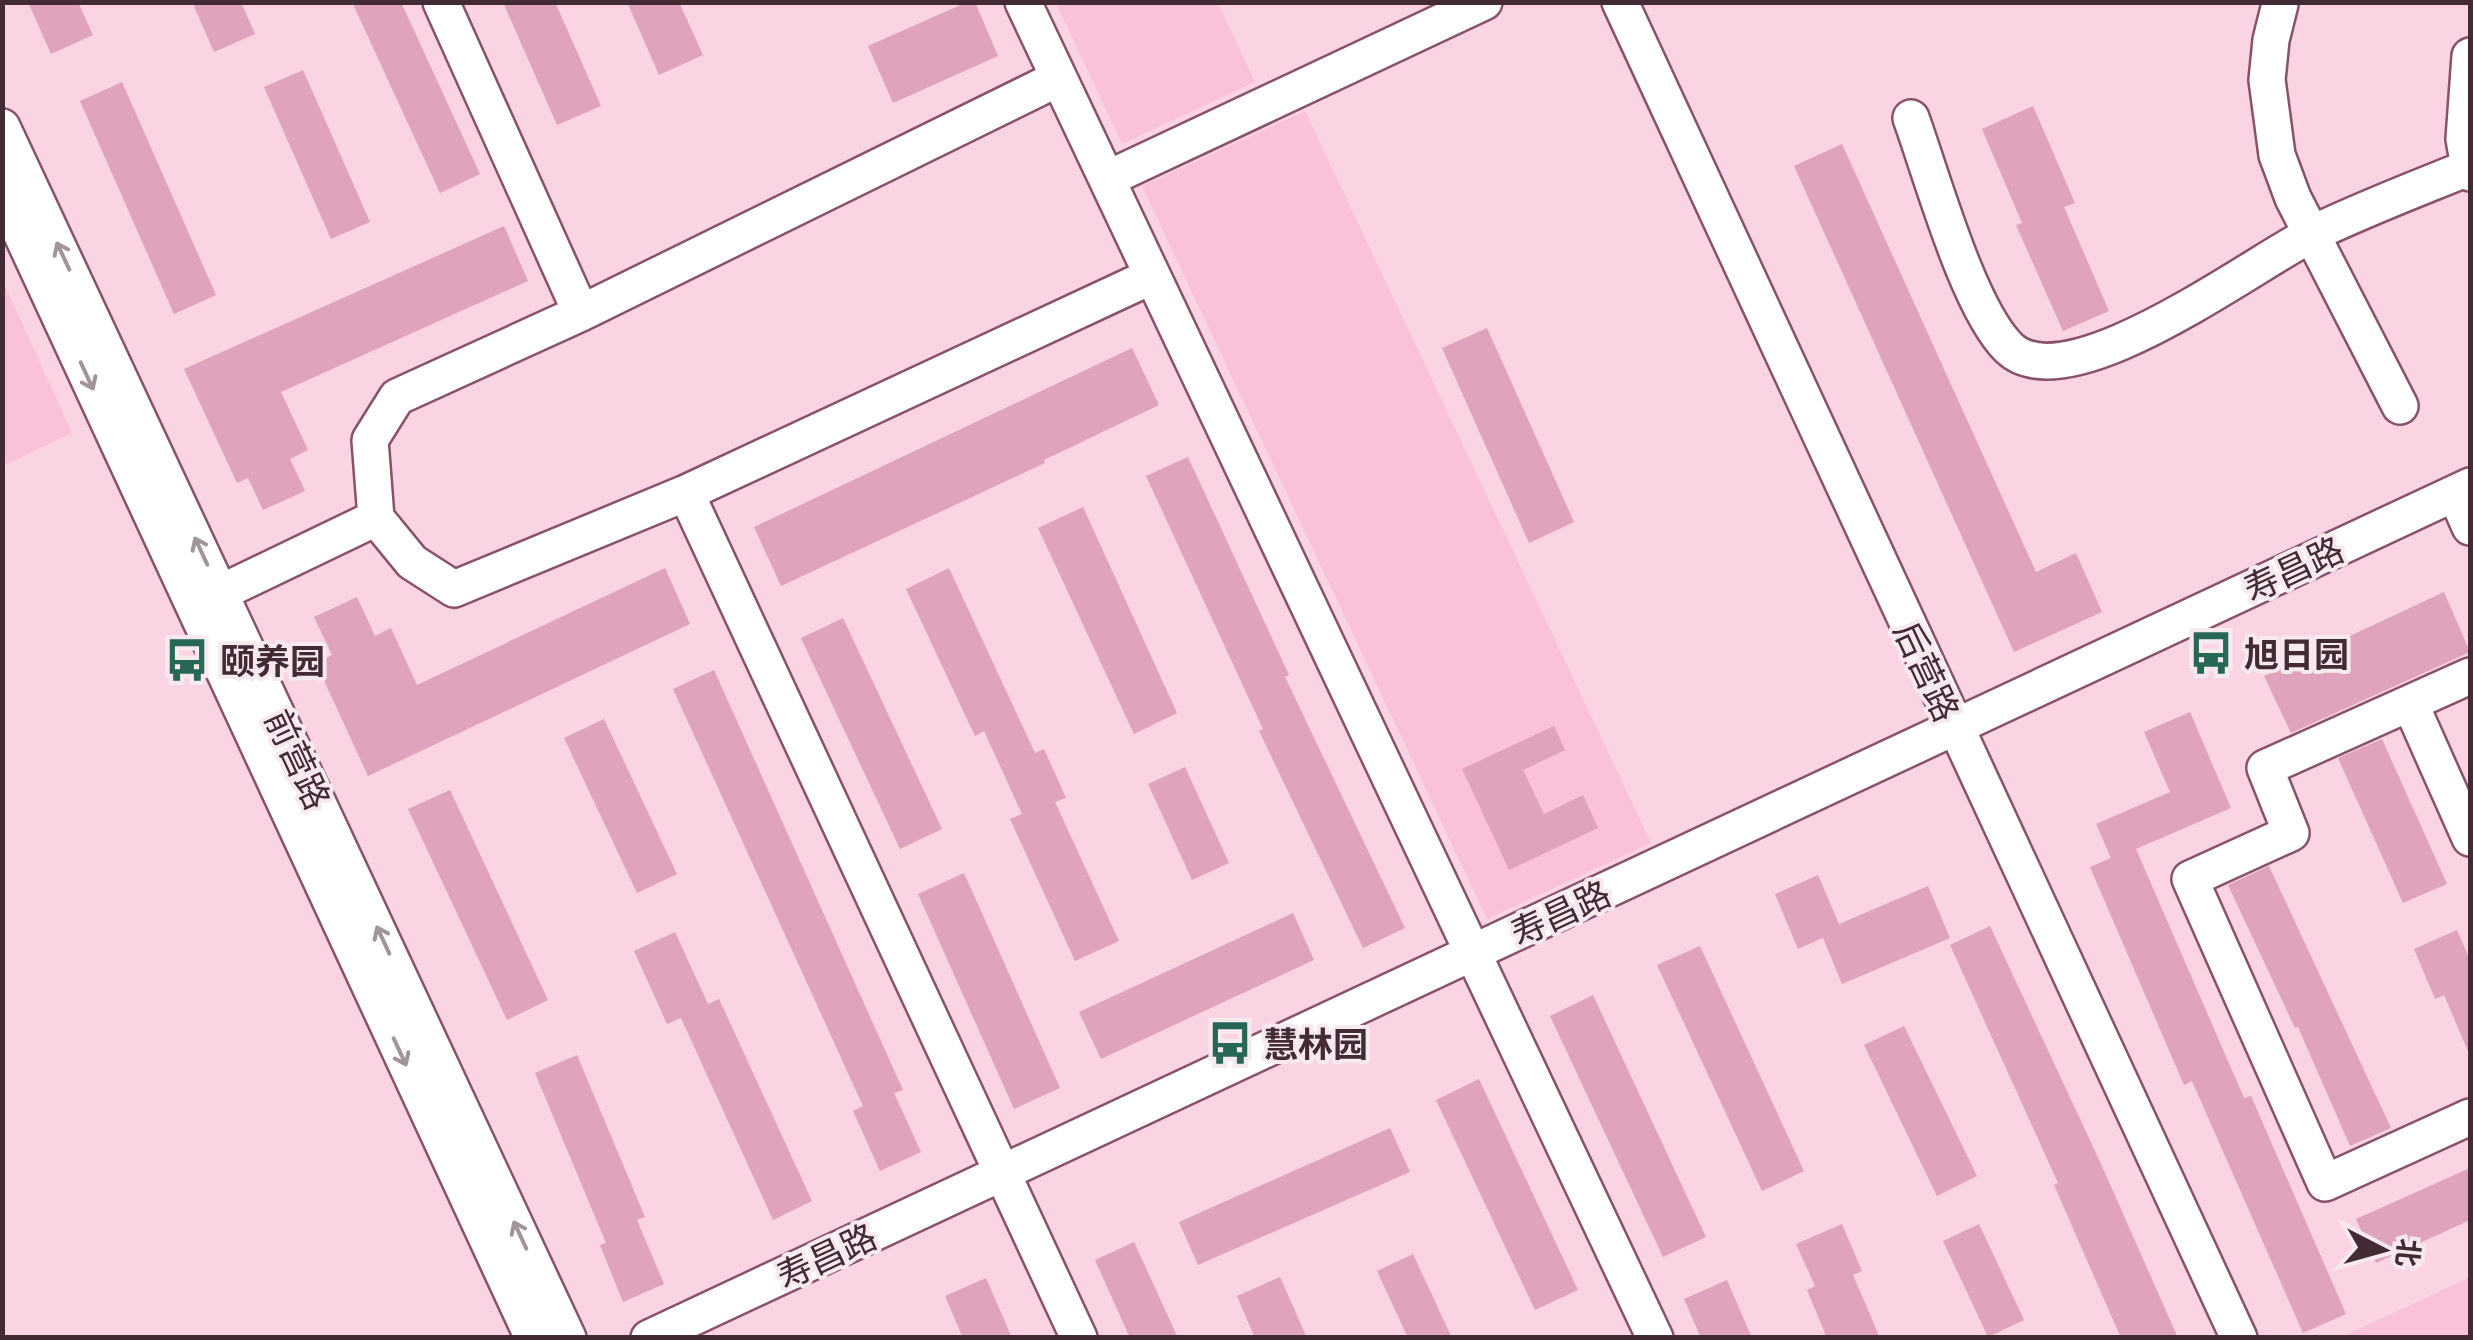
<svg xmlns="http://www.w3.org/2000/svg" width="2473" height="1340" font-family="'Exo 2','Noto Sans SC',sans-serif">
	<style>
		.built { fill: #fac2d9 }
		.building { fill: #dfa3bc }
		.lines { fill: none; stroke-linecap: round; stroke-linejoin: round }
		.minor-casing { stroke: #88536a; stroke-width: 40 }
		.minor { stroke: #fff; stroke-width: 35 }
		.oneway { stroke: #a1959a }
		.labels { text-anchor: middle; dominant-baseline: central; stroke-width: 8; stroke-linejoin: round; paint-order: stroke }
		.street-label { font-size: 35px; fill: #432b35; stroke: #f7eaef }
		.poi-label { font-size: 35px; font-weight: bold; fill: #432b35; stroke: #f7eaef; text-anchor: start }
	</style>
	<rect width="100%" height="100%" fill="#fbd4e4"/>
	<path class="built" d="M 1056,3 L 1218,3 L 1255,82 L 1122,144 Z
		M 1305,111 L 1651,843 L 1487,919 L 1142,186 Z
		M 2,279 L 72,433 L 3,466 L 2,466 Z
		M 2470,1277 L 2470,1337 L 2342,1337 Z"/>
	<path class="building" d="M 28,2 L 78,2 L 93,35 L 51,54 Z
		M 192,2 L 241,2 L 255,34 L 214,52 Z
		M 352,2 L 401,2 L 480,174 L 440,193 Z
		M 503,2 L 555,2 L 601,106 L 557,125 Z
		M 627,2 L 679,2 L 703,55 L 659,75 Z
		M 967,2 L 975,2 L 998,56 L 893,103 L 868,46 Z
		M 303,70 L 370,222 L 331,239 L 264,87 Z
		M 122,82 L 216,295 L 174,314 L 80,101 Z
		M 2033,106 L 2075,203 L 2064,207 L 2109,311 L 2063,331 L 2016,225 L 2022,223 L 1982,129 Z
		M 1842,144 L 2036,572 L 2076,553 L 2102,612 L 2014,652 L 1794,166 Z
		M 504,226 L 528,281 L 281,392 L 308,450 L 290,459 L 305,491 L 263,510 L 248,478 L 237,483 L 184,369 Z
		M 1487,328 L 1574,522 L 1529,543 L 1442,348 Z
		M 1132,348 L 1159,405 L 1044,460 L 1045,463 L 781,586 L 754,527 Z
		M 1188,457 L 1289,675 L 1285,677 L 1405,928 L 1363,948 L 1259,731 L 1263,729 L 1146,476 Z
		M 1083,507 L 1177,713 L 1134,734 L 1038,528 Z
		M 665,568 L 690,624 L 368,776 L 316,663 L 332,655 L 314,617 L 357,597 L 375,636 L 391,628 L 417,685 Z
		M 949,568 L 1035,753 L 1044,749 L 1066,798 L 1055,802 L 1119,941 L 1075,961 L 1010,819 L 1022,814 L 984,731 L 975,736 L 906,589 Z
		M 2444,592 L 2470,652 L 2291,733 L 2264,676 Z
		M 843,618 L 942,829 L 900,849 L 801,638 Z
		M 714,670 L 903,1090 L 894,1093 L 921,1152 L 880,1171 L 853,1111 L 863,1106 L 673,689 Z
		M 2190,712 L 2231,808 L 2136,849 L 2244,1098 L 2251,1096 L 2346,1314 L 2303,1333 L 2192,1081 L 2184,1085 L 2090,867 L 2111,858 L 2096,824 L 2170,792 L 2144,732 Z
		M 604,719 L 677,874 L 637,893 L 564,738 Z
		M 1554,726 L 1565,750 L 1523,770 L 1544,814 L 1583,795 L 1598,828 L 1509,870 L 1462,769 Z
		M 2382,739 L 2447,884 L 2403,903 L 2338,758 Z
		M 1185,767 L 1229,863 L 1192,880 L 1148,784 Z
		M 450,790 L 548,1000 L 507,1020 L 408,809 Z
		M 2269,866 L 2391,1128 L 2350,1146 L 2298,1027 L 2295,1028 L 2228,885 Z
		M 964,873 L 1060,1088 L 1014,1109 L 918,894 Z
		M 1818,875 L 1839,924 L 1928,886 L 1950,938 L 1842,984 L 1823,938 L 1798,949 L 1775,894 Z
		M 1293,913 L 1314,960 L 1101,1059 L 1079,1012 Z
		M 1990,926 L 2101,1164 L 2178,1338 L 2121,1338 L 2054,1185 L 2058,1183 L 1950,945 Z
		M 2457,930 L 2470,960 L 2470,1056 L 2444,995 L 2435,999 L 2414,949 Z
		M 675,932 L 708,1004 L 719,999 L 812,1201 L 773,1220 L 681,1018 L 667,1024 L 634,951 Z
		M 1700,946 L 1804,1171 L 1762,1191 L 1657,965 Z
		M 1593,995 L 1706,1237 L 1663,1257 L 1550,1016 Z
		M 1904,1026 L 1977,1176 L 1937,1196 L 1864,1045 Z
		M 577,1055 L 645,1217 L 637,1220 L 664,1284 L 623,1302 L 600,1245 L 606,1243 L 535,1073 Z
		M 1479,1079 L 1578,1290 L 1535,1310 L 1436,1100 Z
		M 1390,1128 L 1410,1172 L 1198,1265 L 1179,1222 Z
		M 2470,1168 L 2470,1220 L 2376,1263 L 2356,1219 Z
		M 1842,1224 L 1862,1271 L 1853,1275 L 1880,1338 L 1827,1338 L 1807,1290 L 1815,1286 L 1796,1244 Z
		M 1979,1224 L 2024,1320 L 1988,1337 L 1943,1241 Z
		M 1134,1242 L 1178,1338 L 1130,1338 L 1095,1260 Z
		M 1413,1254 L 1452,1338 L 1408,1338 L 1377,1271 Z
		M 1280,1277 L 1307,1338 L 1255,1338 L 1237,1296 Z
		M 986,1278 L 1012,1338 L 963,1338 L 945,1296 Z
		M 1727,1280 L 1752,1338 L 1701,1338 L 1684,1299 Z"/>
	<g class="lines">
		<g class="minor-casing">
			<path id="minor" d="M 441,2 L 581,313
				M 1023,2 L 1655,1338
				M 1620,2 L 2239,1338
				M 2280,4 L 2271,40 L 2267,80 L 2277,155 L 2293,198 L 2400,406
				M 2470,56 L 2464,139 L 2470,173
				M 1059,78 L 581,313 L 397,397 L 370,440 L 376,518 L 412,562 L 454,589 L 686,493 L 1152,276
				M 1911,118 C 1932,176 1968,308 2009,348 C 2068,405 2257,260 2316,232 C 2366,208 2419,188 2470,167
				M 2,127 L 568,1338
				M 1107,179 L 1484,2
				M 2,192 L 533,1338
				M 686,493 L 1079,1338
				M 2455,493 L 2470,527
				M 201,602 L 376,518
				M 2470,676 L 2265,768 L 2291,833 L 2190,879 L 2325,1183 L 2470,1117
				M 2410,703 L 2470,838
				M 649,1338 L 2470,486"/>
		</g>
		<use href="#minor" class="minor"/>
	</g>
	<defs><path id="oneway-shaft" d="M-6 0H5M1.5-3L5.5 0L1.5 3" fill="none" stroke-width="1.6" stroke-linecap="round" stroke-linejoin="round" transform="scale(2.5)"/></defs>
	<g class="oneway">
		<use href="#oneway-shaft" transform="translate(63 256) rotate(-115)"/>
		<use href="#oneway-shaft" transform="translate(87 376) rotate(65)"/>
		<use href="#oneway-shaft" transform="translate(201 551) rotate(-115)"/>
		<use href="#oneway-shaft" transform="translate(383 940) rotate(-115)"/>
		<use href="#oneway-shaft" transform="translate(400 1052) rotate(65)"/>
		<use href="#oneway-shaft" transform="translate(520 1235) rotate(-115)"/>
	</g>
	<defs>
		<g id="bus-bare" transform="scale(3.45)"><path d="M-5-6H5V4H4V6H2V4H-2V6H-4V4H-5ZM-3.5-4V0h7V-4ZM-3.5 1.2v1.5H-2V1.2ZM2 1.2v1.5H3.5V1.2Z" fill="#266755" stroke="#f7eaef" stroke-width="2.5" paint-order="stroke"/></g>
	</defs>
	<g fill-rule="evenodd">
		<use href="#bus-bare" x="2211" y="653"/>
		<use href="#bus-bare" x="187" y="660"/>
		<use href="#bus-bare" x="1230" y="1043"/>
	</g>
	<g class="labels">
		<g class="street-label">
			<text transform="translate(2293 568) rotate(-25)">寿昌路</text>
			<text transform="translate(1928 671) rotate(65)">后营路</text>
			<text transform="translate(299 759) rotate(65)">前营路</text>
			<text transform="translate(1560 912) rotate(-25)">寿昌路</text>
			<text transform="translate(826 1255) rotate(-25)">寿昌路</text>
		</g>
		<g class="poi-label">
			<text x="2244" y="653">旭日园</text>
			<text x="220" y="660">颐养园</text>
			<text x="1263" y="1043">慧林园</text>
		</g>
	</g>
	<rect width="2473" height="1340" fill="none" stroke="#432b35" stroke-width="10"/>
	<g transform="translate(2383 1250) rotate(96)" stroke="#f7eaef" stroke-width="8" paint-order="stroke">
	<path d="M0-8L18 38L0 25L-18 38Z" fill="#432b35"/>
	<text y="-15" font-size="28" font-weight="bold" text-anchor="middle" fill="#432b35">北</text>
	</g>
</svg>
